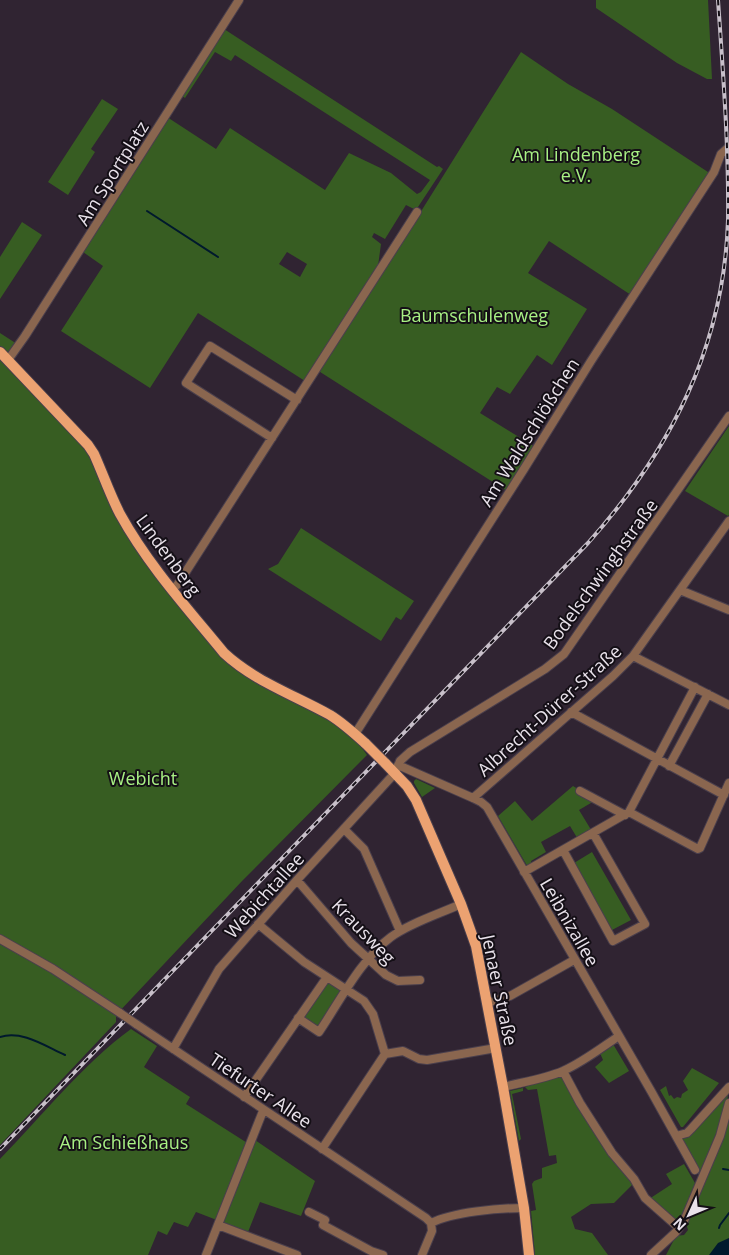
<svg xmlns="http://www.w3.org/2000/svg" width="729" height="1255" font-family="'Open Sans',sans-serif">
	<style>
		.green { fill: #375d22; fill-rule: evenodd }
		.water { fill: #00192d }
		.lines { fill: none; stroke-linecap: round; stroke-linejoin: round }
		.stream { stroke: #00192d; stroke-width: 2 }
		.minor-casing { stroke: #4a3f4c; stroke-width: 10 }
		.major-casing { stroke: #4a3f4c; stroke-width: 12 }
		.minor { stroke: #8a664f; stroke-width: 8 }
		.major { stroke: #eca271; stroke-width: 10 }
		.rail-casing { stroke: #c8c0ca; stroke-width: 4 }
		.rail { stroke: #140f16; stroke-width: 2; stroke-dasharray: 5.5; stroke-linecap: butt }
		.minor-bridge-casing { stroke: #4a3f4c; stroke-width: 10; stroke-linecap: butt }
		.major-bridge-casing { stroke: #4a3f4c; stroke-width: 12; stroke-linecap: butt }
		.minor-bridge { stroke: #8a664f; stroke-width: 8 }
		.major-bridge { stroke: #eca271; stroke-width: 10 }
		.labels { text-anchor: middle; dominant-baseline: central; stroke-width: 4; stroke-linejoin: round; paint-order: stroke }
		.park-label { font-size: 18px; fill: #a8f084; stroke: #140f16 }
		.street-label { font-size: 18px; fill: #e9e2eb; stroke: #140f16 }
	</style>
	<rect width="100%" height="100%" fill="#302432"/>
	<path class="green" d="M 596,0 L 708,0 L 712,79 L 707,79 L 677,63 L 596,8 Z
		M 224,29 L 437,167 L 439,166 L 443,169 L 416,210 L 406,205 L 385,239 L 374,233 L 372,237 L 381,244 L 378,266 L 305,381 L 198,313 L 150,388 L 61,331 L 103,266 L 83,252 L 167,117 L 216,149 L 230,128 L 325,190 L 349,153 L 391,173 L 417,194 L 421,192 L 430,180 L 235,55 L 231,61 L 215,52 L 185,98 L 182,96 ZM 287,252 L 307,264 L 300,277 L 279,264 Z
		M 521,52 L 568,84 L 612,109 L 711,174 L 631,295 L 549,241 L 528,273 L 587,309 L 552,365 L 537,355 L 510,394 L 497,387 L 480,413 L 535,447 L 507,491 L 317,370 C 389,267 453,158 521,52 Z
		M 102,99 L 118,109 L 91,149 L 95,152 L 68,195 L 48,182 Z
		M 22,222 L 42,235 L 0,299 L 0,257 Z
		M 0,333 L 17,344 L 10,353 L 7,354 L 0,347 Z
		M 0,356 L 90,453 L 107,494 L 221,655 L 336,725 L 359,744 L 367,755 L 243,880 L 116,1015 L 116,1022 L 0,1145 Z
		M 729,426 L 729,515 L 728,516 L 685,491 Z
		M 301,528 L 414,601 L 401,620 L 396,617 L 381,641 L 268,569 L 278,564 Z
		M 416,779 L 435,788 L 422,797 L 414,783 L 414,781 Z
		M 573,786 L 596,800 L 579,810 L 593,833 L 579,841 L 570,826 L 541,842 L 546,852 L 531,861 L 533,867 L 529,869 L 498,816 L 515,801 L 532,821 Z
		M 592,852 L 631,920 L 612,930 L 574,863 Z
		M 328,981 L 343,991 L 318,1029 L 303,1018 Z
		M 131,1029 L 157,1046 L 144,1067 L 190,1097 L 186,1104 L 252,1146 L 255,1140 L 315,1181 L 301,1216 L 260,1202 L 248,1232 L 196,1212 L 188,1227 L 174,1222 L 167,1235 L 158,1231 L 148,1255 L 0,1255 L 0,1159 C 42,1116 83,1064 131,1029 Z
		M 613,1044 L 629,1071 L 609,1083 L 595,1067 L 603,1060 L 600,1053 Z
		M 692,1068 L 719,1083 L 683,1127 L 681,1127 L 660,1090 L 666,1086 L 669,1096 L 671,1095 L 674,1099 L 677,1097 L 681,1098 L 682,1094 L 688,1090 L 683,1081 Z
		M 564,1074 L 634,1183 L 614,1203 L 591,1204 L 571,1217 L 575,1229 L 592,1233 L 608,1255 L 535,1255 L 531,1211 L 536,1210 L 532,1184 L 534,1181 L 542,1178 L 542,1168 L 557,1163 L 556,1155 L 549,1156 L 537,1089 L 528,1090 L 525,1087 Z
		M 523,1088 L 523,1091 L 512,1094 L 521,1139 L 519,1141 L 510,1091 Z
		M 726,1095 L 728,1095 L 726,1106 L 724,1106 L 718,1129 L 710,1148 L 712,1149 L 700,1174 L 681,1139 Z
		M 729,1116 L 729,1255 L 666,1255 L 676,1236 L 684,1235 L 688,1230 L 685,1220 L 727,1127 Z
		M 684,1164 L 695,1183 L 689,1205 L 678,1222 L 665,1213 L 649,1199 L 672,1184 L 666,1174 Z"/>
	<path class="water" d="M 729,1238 L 729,1255 L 709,1255 L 718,1243 Z"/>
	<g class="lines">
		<path class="stream" d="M 147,211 L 218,257
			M 0,1037 C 22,1030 45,1046 65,1055
			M 723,1169 L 729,1170
			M 719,1228 L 720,1225 L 729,1213"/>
		<g class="minor-casing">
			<path id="minor" d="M 8,360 L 25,336 L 239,0
				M 272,438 L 186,383 L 210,346 L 297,400
				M 172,590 L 178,584 L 417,212
				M 680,590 L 729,610
				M 633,656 L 729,705
				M 571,712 L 724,795
				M 355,734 L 524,469 L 591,361 L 714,172 L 721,154 L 729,147
				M 398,765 L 473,798 L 481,802 L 487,807 L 651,1091 L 695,1170
				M 669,766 L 708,694
				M 580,791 L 625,815
				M 473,798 L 613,676 L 633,656 L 729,521
				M 629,812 L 698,849 L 700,848 L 729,783
				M 344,829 L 364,849 L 400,931
				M 563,850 L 613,941 L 645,924 L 593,833
				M 524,872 L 629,812 L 695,687
				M 297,880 L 351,943 L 386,975 L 398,981 L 420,980
				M 258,924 L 304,962 L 364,1001 L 373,1014 L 385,1054
				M 0,939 L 53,969 L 120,1013
				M 487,1003 L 510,996 L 574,960
				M 298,1018 L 319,1032 C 340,1001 361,959 391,937 C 410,923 439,914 461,904
				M 136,1024 L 426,1218 L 431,1223 L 432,1231 L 422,1255
				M 173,1049 L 219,969 L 297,880 L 395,773 L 400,761 L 410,752 L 545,669 L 564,654 L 729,416
				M 563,1071 L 580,1103 L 612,1153 L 634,1179 L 645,1198 L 679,1228
				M 503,1087 C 523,1082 544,1079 563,1071 C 583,1062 601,1048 619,1036
				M 244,1097 L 327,977
				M 676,1136 L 687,1133 L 691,1129 L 729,1087
				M 322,1149 L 385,1054 L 403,1051 L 419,1059 L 427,1060 L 496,1048
				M 309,1212 L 325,1220 L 323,1225 L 371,1251 L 383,1255
				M 431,1223 C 453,1212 499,1208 524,1208
				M 218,1225 L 297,1255
				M 206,1255 L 263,1111
				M 651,1255 L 676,1232 L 684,1221 L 720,1136 L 729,1103"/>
		</g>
		<g class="major-casing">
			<path id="major" d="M 0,352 L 88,445 L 94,454 C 103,474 110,495 120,514 C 148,565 188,609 224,653 C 254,681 294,695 330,715 C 343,723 355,734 366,744
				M 385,763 L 407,786 L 416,800 L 461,904 L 476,946 L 503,1087 L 524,1208 L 529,1255"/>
		</g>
		<use href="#minor" class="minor"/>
		<use href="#major" class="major"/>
		<g class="rail-casing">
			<path id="rail" d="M 0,1149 L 588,543 C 671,450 724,346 728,220 C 729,147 723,73 718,0"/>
		</g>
		<use href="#rail" class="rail"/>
		<g class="minor-bridge-casing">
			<path id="minor-bridge" d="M 120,1013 L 136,1024"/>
		</g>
		<g class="major-bridge-casing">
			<path id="major-bridge" d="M 366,744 L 385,763"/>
		</g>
		<use href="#minor-bridge" class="minor-bridge"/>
		<use href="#major-bridge" class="major-bridge"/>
	</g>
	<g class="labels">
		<g class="park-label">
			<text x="576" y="154">Am Lindenberg<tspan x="576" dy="21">e.V.</tspan></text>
			<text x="474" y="315">Baumschulenweg</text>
			<text x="143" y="778">Webicht</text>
			<text x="124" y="1142">Am Schießhaus</text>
		</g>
		<g class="street-label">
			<text transform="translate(112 173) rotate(-58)">Am Sportplatz</text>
			<text transform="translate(529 432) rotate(-58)">Am Waldschlößchen</text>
			<text transform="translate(169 555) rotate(54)">Lindenberg</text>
			<text transform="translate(600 574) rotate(-54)">Bodelschwinghstraße</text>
			<text transform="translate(549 710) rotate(-42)">Albrecht-Dürer-Straße</text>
			<text transform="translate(264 895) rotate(-48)">Webichtallee</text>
			<text transform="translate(570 922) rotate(60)">Leibnizallee</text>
			<text transform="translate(364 931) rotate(46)">Krausweg</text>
			<text transform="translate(500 990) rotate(78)">Jenaer Straße</text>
			<text transform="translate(261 1090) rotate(34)">Tiefurter Allee</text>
		</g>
	</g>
	<g transform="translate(689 1215) rotate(226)" stroke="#140f16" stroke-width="4" paint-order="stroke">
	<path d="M0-4L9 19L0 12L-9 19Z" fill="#e9e2eb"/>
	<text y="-8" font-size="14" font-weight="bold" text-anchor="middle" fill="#e9e2eb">N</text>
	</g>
</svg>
